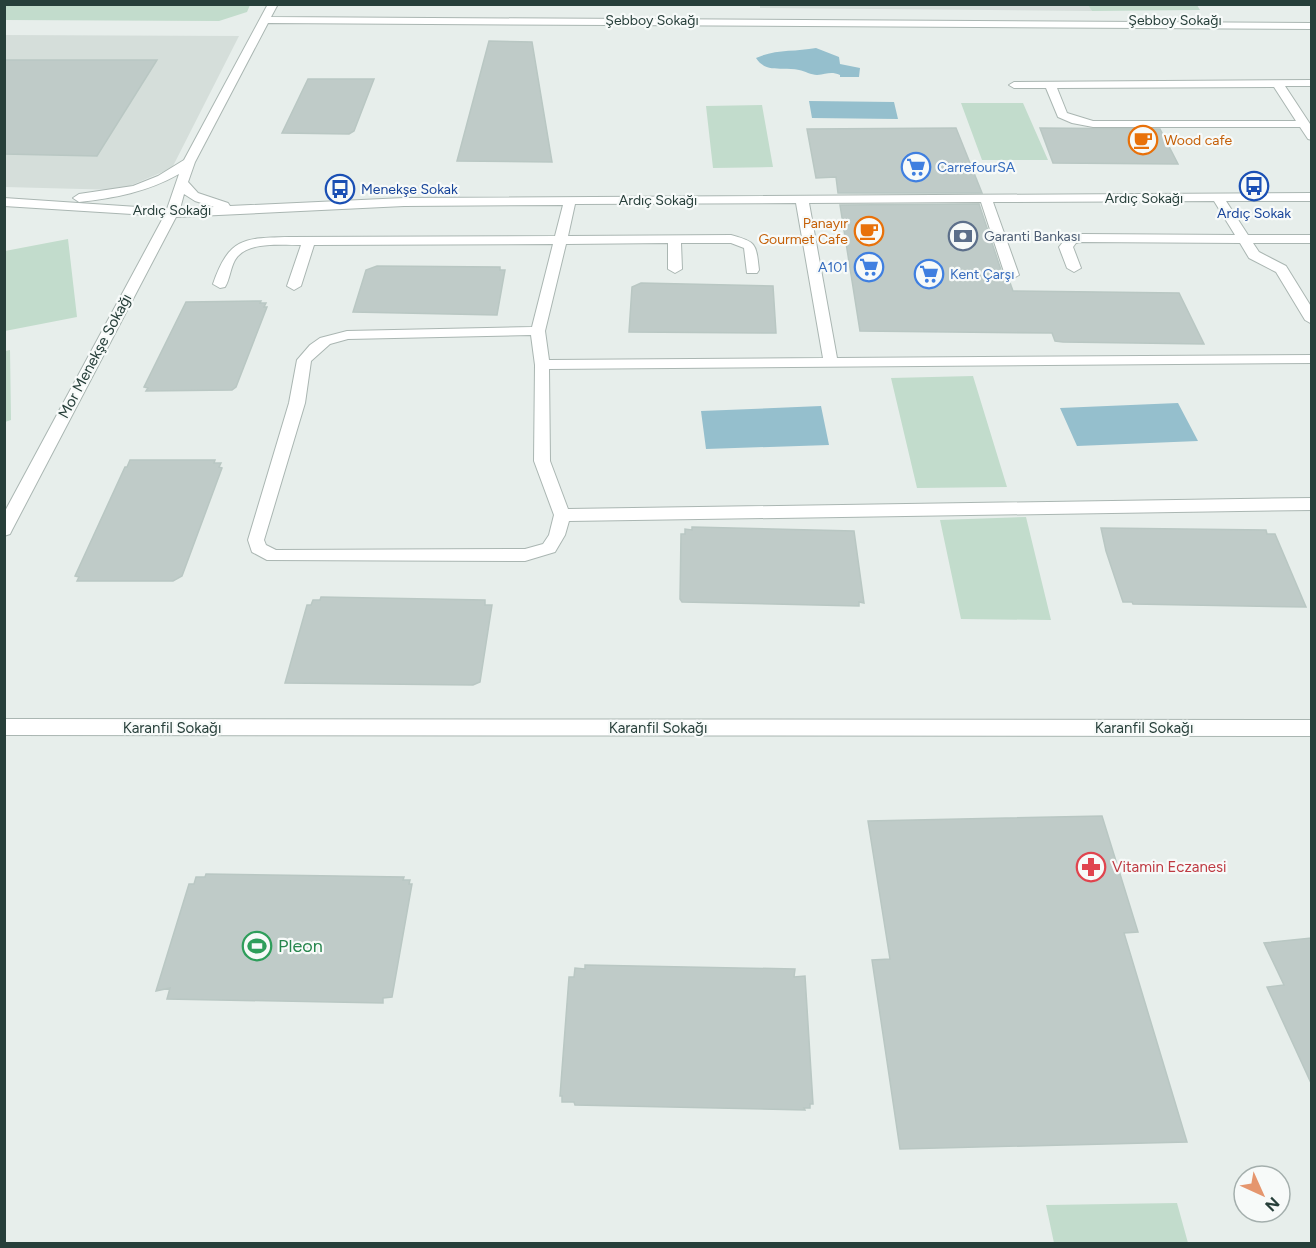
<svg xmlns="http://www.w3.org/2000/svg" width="1316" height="1248" font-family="Figtree,sans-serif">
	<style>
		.built { fill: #d5deda }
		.green { fill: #c2dccc }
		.water { fill: #95bfcd }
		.building { fill: #bfcbc8; stroke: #b9c7c3; stroke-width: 1.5 }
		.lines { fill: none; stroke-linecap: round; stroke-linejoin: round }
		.minor-casing { stroke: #aab6b2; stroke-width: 2 }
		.minor { fill: #fff; fill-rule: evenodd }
		.labels { text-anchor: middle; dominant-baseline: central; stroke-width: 4.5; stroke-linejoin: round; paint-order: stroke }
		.far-street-label { font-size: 14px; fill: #273f3a; stroke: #f7faf9 }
		.far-food-label { font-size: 14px; fill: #c56008; stroke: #f7faf9; text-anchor: start }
		.far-shop-label { font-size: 14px; fill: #366cbe; stroke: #f7faf9; text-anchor: start }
		.far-transit-label { font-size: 14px; fill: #164399; stroke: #f7faf9; text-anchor: start }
		.far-service-label { font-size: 14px; fill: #4e5e75; stroke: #f7faf9; text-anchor: start }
		.street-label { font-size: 15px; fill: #273f3a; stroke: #f7faf9 }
		.health-label { font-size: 15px; fill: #be3a42; stroke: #f7faf9; text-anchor: start }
		.near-leisure-label { font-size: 18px; fill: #27864d; stroke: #f7faf9; text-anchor: start }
	</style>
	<rect width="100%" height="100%" fill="#e7eeeb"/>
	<path class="built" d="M 1088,4 L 1092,11 L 760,8 L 760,5 Z
		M 5,35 L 239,36 L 172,168 L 120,190 L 5,187 Z"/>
	<path class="green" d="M 4,5 L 5,4 L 250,5 L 247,12 L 219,21 L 5,20 Z
		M 1088,5 L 1197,5 L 1200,10 L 1092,11 Z
		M 961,103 L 1023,103 L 1048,160 L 982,160 Z
		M 762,105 L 773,167 L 713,168 L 706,106 Z
		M 68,239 L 77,317 L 5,331 L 5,251 Z
		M 10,350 L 11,420 L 5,422 L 5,351 Z
		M 973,376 L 1007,487 L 917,488 L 891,378 Z
		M 1026,517 L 1051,620 L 961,619 L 940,520 Z
		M 1177,1203 L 1188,1243 L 1054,1243 L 1046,1205 Z"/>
	<path class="water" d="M 816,48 L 839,57 L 840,64 L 860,68 L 859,77 L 840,77 L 840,75 C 831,71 827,74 817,75 C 811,75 805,71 799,70 C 783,66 766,74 756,58 C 775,49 795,52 816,48 Z
		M 809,101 L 894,102 L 898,119 L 812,118 Z
		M 1178,403 L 1198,441 L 1077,446 L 1060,408 Z
		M 821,406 L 829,445 L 706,449 L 701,411 Z"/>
	<path class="building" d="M 489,41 L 532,42 L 552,162 L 457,161 Z
		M 4,60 L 157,60 L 97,156 L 4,154 Z
		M 308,79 L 374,79 L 354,131 L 349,134 L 282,133 Z
		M 956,128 L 982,193 L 838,193 L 836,177 L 816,178 L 807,129 Z
		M 1040,128 L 1160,129 L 1178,164 L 1053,163 Z
		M 979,204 L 1003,276 L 1009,280 L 1013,291 L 1179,293 L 1204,344 L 1063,342 L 1055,341 L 1052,333 L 860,331 L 840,205 Z
		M 377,266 L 500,267 L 500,270 L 505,270 L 497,315 L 353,312 L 366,270 Z
		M 641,283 L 773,286 L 776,333 L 629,332 L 632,287 Z
		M 261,301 L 260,303 L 266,303 L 264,307 L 267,307 L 236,387 L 232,390 L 146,391 L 148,388 L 144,387 L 186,302 Z
		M 130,460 L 215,460 L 214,463 L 221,463 L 219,467 L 222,468 L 182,576 L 173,581 L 77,581 L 79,577 L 75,576 L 125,467 L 127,467 Z
		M 692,527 L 854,531 L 864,603 L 859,602 L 859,606 L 682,602 L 680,599 L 681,534 L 685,534 L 685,529 L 692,530 Z
		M 1101,528 L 1266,530 L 1267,534 L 1275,534 L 1306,607 L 1133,604 L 1132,602 L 1123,602 L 1106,551 Z
		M 321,597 L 485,600 L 485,605 L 492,605 L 480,682 L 473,685 L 285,683 L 307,605 L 311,605 L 313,600 L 320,600 Z
		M 1102,816 L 1138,932 L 1124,933 L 1187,1142 L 900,1149 L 872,960 L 890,959 L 868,821 Z
		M 206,874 L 404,877 L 403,880 L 410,880 L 409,884 L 412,884 L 392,997 L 383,998 L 383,1003 L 167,999 L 170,988 L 156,991 L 189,884 L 194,884 L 196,877 L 205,877 Z
		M 1311,938 L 1311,1083 L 1267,987 L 1284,985 L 1264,943 Z
		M 585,965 L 795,969 L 794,977 L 805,976 L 813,1104 L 810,1104 L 810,1108 L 804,1108 L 805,1110 L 575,1105 L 574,1102 L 562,1102 L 562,1096 L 560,1096 L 569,977 L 574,977 L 575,968 L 585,969 Z"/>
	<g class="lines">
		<g class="minor-casing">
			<path id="minor" d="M 268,4 L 278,4 L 271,17 L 1312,23 L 1312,29 L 268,23 L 195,162 L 188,182 L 198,193 L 228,203 L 230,206 L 404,198 L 1312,193 L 1312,201 L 1226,201 L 1248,235 L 1312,235 L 1312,243 L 1253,243 L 1259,252 L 1286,266 L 1312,308 L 1312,324 L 1305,320 L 1276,272 L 1249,258 L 1240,243 L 1082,242 L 1076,243 L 1073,247 L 1081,268 L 1074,272 L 1067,268 L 1059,247 L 1067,237 L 1082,234 L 1235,235 L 1214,201 L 993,202 L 1019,275 L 1012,279 L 1005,275 L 981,202 L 809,203 L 837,358 L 1312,355 L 1312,363 L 549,369 L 550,461 L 568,509 L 1312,498 L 1312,510 L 569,521 L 565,535 L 555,552 L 525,561 L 267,560 L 252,552 L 248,540 L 289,403 L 297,360 L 310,345 L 320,338 L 347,331 L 532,327 L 553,244 L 314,245 L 301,286 L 294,290 L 287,286 L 301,245 C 282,245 246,241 235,260 C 230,269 230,279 225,287 L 220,288 L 213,284 C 229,238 243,238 290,237 L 555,236 L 563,205 L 404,206 L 176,217 L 12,530 L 10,534 L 4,536 L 4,513 L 164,216 L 4,206 L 4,198 L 167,209 L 179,174 C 147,192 115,198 79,202 L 73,198 L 79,194 L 133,186 L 158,176 L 184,160 ZM 184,194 L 195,201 L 214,207 L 180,209 ZM 796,203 L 823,358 L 549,360 L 545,331 L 566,244 L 668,243 L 668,269 L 675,273 L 682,269 L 681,243 L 731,243 L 744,248 L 747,273 L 757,273 L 759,270 C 756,244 757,242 731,235 L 568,236 L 575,204 ZM 531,335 L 535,365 L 534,461 L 554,515 L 549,535 L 543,544 L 525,549 L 276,550 L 266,545 L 264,540 L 305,403 L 311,361 L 330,344 L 348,339 Z
				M 1312,80 L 1312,86 L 1285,86 L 1312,127 L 1312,140 L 1308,139 L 1300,127 L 1093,127 L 1072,123 L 1058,117 L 1046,88 L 1014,88 L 1009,85 L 1014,82 ZM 1274,87 L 1296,121 L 1093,121 L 1067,113 L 1057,88 Z
				M 4,719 L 1312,720 L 1312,736 L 4,735 Z"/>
		</g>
		<use href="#minor" class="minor"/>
	</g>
	<defs>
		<g id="cafe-ring" transform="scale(1.5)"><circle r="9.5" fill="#f7faf9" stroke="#e8710a" stroke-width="1.5"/><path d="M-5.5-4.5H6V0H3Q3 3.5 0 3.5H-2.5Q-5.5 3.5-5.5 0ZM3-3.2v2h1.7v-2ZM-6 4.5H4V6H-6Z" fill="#e8710a"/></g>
		<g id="supermarket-ring" transform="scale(1.5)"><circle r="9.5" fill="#f7faf9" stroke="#3f7fe0" stroke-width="1.5"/><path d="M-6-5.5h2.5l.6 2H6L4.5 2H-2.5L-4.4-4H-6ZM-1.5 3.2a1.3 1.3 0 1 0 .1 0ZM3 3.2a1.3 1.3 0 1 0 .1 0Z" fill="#3f7fe0"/></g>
		<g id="bus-ring" transform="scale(1.5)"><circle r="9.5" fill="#f7faf9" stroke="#1a4fb4" stroke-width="1.5"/><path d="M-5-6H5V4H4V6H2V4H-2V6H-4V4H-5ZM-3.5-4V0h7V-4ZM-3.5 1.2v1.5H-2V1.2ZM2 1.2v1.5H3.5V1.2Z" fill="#1a4fb4"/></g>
		<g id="bank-ring" transform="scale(1.5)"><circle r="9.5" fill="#f7faf9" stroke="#5c6f8a" stroke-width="1.5"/><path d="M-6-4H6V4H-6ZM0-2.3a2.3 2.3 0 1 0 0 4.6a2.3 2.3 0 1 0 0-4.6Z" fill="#5c6f8a"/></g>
		<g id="pharmacy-ring" transform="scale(1.5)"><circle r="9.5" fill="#f7faf9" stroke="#e0444e" stroke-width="1.5"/><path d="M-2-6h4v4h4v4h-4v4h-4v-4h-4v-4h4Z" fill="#e0444e"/></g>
		<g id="stadium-ring" transform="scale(1.5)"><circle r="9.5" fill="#f7faf9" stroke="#2e9e5b" stroke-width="1.5"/><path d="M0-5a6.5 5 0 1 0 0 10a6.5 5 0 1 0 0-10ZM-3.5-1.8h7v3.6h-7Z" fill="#2e9e5b"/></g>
	</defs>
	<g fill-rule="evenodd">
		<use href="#cafe-ring" x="1143" y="140"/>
		<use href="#supermarket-ring" x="916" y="167"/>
		<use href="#bus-ring" x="1254" y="186"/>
		<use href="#bus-ring" x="340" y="189"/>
		<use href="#cafe-ring" x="869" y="231"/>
		<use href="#bank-ring" x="963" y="236"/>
		<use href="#supermarket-ring" x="869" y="267"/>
		<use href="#supermarket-ring" x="929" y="274"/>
		<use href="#pharmacy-ring" x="1091" y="867"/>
		<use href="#stadium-ring" x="257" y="946"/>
	</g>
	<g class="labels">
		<g class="far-street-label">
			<text x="652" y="20">Şebboy Sokağı</text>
			<text x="1175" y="20">Şebboy Sokağı</text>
			<text x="1144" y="198">Ardıç Sokağı</text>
			<text x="658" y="200">Ardıç Sokağı</text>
			<text x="172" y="210">Ardıç Sokağı</text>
		</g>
		<g class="far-food-label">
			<text x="1164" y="140">Wood cafe</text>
			<text x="848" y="223" text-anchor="end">Panayır<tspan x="848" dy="16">Gourmet Cafe</tspan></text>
		</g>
		<g class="far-shop-label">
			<text x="937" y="167">CarrefourSA</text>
			<text x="848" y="267" text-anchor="end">A101</text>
			<text x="950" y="274">Kent Çarşı</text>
		</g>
		<g class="far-transit-label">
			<text x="361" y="189">Menekşe Sokak</text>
			<text x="1254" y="213" text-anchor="middle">Ardıç Sokak</text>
		</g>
		<g class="far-service-label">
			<text x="984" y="236">Garanti Bankası</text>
		</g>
		<g class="street-label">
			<text transform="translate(95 356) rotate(-62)">Mor Menekşe Sokağı</text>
			<text x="172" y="728">Karanfil Sokağı</text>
			<text x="658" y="728">Karanfil Sokağı</text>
			<text x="1144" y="728">Karanfil Sokağı</text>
		</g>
		<g class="health-label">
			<text x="1112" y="867">Vitamin Eczanesi</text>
		</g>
		<g class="near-leisure-label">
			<text x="278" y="946">Pleon</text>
		</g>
	</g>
	<rect width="1316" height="1248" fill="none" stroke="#273f3a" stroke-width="12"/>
	<g transform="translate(1262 1194) rotate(135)"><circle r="28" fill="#f7faf9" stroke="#a4afad" stroke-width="1.5"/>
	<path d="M0-4.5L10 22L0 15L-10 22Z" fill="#e5966e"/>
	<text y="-9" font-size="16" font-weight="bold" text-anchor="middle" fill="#273f3a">N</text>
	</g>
</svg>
